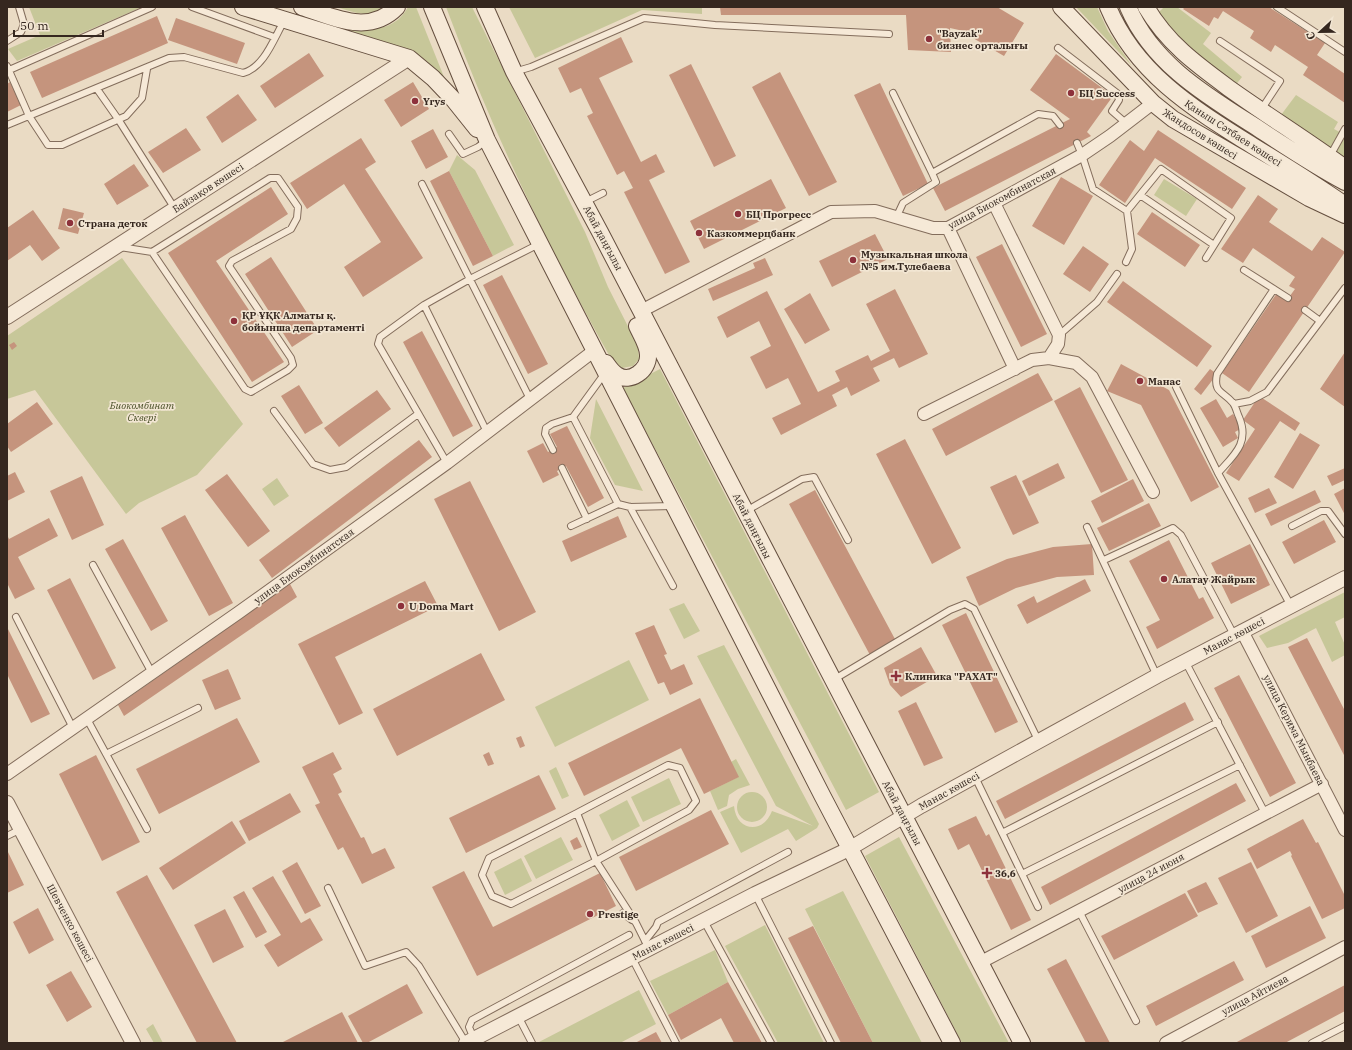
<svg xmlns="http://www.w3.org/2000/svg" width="1352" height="1050" font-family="'IBM Plex Serif',serif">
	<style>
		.green { fill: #c7c799 }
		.building { fill: #c5947d }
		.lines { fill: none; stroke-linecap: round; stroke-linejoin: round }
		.service-casing { stroke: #836d5c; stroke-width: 8 }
		.minor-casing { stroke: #836d5c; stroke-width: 14 }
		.tertiary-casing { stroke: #836d5c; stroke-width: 16 }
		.secondary-casing { stroke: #654f3f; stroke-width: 18 }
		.service { stroke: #f6e9d7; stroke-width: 6 }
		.minor { stroke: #f6e9d7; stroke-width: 12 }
		.tertiary { stroke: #f6e9d7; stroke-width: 14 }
		.secondary { stroke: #f6e9d7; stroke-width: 16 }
		.poi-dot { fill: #8d313b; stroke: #f2e6d3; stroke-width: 1.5 }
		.labels { text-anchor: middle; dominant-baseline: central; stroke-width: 3.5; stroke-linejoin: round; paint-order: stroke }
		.poi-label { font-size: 10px; font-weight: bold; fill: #35271f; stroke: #f2e6d3; text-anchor: start }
		.street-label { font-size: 10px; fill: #35271f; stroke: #f2e6d3 }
		.park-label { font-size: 10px; font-style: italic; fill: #494f27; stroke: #f2e6d3 }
	</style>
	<rect width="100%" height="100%" fill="#eadbc4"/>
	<path class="green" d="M 29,7 L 142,7 L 17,61 L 8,49 L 40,35 Z
		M 336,7 L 388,7 C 369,19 357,13 336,7 Z
		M 408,7 L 416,7 L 444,77 L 432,67 L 337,28 C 355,29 380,33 396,21 C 401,18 405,12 408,7 Z
		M 446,7 L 472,7 L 585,232 L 608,287 L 638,346 L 639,359 L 633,366 L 622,368 L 614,364 C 549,249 492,131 446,7 Z
		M 509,7 L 702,7 L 702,14 L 642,10 L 535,58 Z
		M 1076,7 L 1097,7 L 1108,31 L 1132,66 Z
		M 1164,7 L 1177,7 L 1211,33 L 1203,44 L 1242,77 L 1234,87 L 1212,70 L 1159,19 L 1158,13 Z
		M 1296,95 L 1338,122 L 1334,129 L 1345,135 L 1345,162 L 1278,119 Z
		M 457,155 L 475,170 L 514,245 L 493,256 L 449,171 Z
		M 1164,179 L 1197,199 L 1186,216 L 1154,195 Z
		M 122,258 L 243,424 L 197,475 L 139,503 L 126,514 L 35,390 L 7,399 L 7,336 Z
		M 660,369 L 879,792 L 846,810 L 623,388 Z
		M 596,399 L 643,491 L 615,485 L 590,438 Z
		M 277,478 L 289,496 L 274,506 L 262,489 Z
		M 1345,592 L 1345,617 L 1335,622 L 1345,645 L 1345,655 L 1332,662 L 1316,628 L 1288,643 L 1267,648 L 1259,636 Z
		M 684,603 L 700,631 L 684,639 L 669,609 Z
		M 724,645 L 819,824 L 817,828 L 796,841 L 788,829 L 741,853 L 720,812 L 734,806 C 736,831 763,835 772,811 L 813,826 L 776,806 L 697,656 Z
		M 629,660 L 649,700 L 555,747 L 535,707 Z
		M 736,759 L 750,785 L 738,789 L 729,795 L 727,806 L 718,810 L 710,791 L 738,777 L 731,762 Z
		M 556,767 L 569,796 L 562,799 L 549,771 Z
		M 669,778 L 681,804 L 643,822 L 631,797 Z
		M737 807a15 15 0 1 1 30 0a15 15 0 1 1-30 0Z
		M 627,800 L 640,826 L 612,841 L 599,815 Z
		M 561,837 L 573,860 L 536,879 L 524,856 Z
		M 899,837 L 1009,1043 L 962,1043 L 865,856 Z
		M 521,858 L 532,881 L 505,895 L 494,872 Z
		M 843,891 L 922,1043 L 873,1043 L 805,909 Z
		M 765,925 L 824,1043 L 778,1043 L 725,946 Z
		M 715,950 L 728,982 L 668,1015 L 650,981 Z
		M 639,990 L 656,1024 L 620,1043 L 539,1042 Z
		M 153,1024 L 163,1043 L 154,1043 L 146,1029 Z"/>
	<path class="building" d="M 720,7 L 997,7 L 1024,23 L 1004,56 L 959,30 L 950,28 L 951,52 L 908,50 L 906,15 L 721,15 Z
		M 1185,7 L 1269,7 L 1325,43 L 1317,55 L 1345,74 L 1345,103 L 1303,75 L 1308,67 L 1275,45 L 1271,52 L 1250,38 L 1254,31 L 1223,11 L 1218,19 L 1214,17 L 1209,26 L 1183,9 Z
		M 157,16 L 168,43 L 42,98 L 30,72 Z
		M 176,18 L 245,43 L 237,64 L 168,40 Z
		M 621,37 L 633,62 L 599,78 L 641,162 L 656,154 L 665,172 L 649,180 L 690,262 L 665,274 L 624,192 L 633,188 L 624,171 L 617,175 L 587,116 L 593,113 L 581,88 L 570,93 L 558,68 Z
		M 309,53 L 324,76 L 275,108 L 260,86 Z
		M 1056,54 L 1113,96 L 1087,132 L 1091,136 L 945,211 L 933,188 L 1070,119 L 1030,90 Z
		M 691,64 L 736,156 L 714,167 L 669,75 Z
		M 780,72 L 837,182 L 809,196 L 752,87 Z
		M 10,82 L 21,105 L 7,112 L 7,84 Z
		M 413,82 L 429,109 L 401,127 L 384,100 Z
		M 880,83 L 928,184 L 903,196 L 854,95 Z
		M 238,94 L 257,120 L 222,143 L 206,117 Z
		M 186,128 L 201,150 L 163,173 L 148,152 Z
		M 433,129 L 448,157 L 426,169 L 411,141 Z
		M 1158,130 L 1246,188 L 1232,209 L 1155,158 L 1125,203 L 1099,185 L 1130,140 L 1144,151 Z
		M 361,138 L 376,162 L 365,169 L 423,258 L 363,297 L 344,267 L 381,242 L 344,184 L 307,209 L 290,183 Z
		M 134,164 L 149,186 L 117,205 L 104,184 Z
		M 449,171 L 493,256 L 473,266 L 430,181 Z
		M 1061,177 L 1093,196 L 1064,245 L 1032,226 Z
		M 771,179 L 786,208 L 704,249 L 690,221 Z
		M 271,187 L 288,214 L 216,261 L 284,362 L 252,382 L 168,253 Z
		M 1258,195 L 1278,209 L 1269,222 L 1312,251 L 1322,237 L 1345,252 L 1249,392 L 1222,373 L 1277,293 L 1287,300 L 1295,289 L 1289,286 L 1295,277 L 1253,248 L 1243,263 L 1221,249 Z
		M 63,208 L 84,213 L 78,234 L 58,229 Z
		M 33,210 L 60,248 L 42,261 L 30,245 L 7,261 L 7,228 Z
		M 1152,212 L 1200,245 L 1185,267 L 1137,234 Z
		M 875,234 L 888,259 L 832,287 L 819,261 Z
		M 1002,244 L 1047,334 L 1021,347 L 976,257 Z
		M 1083,246 L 1109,264 L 1090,292 L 1063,274 Z
		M 271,257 L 318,330 L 292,347 L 245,274 Z
		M 765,258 L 773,275 L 713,301 L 708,289 L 755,268 L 753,263 Z
		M 502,275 L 548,364 L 528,374 L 483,285 Z
		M 1123,281 L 1212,346 L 1197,367 L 1107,302 Z
		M 895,289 L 928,354 L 899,368 L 894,358 L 873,368 L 880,381 L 851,396 L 847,387 L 832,395 L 837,406 L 781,435 L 772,418 L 801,404 L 788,378 L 766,389 L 750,357 L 771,346 L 759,321 L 727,338 L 717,317 L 767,291 L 818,392 L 840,381 L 835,371 L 868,355 L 871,361 L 890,351 L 866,304 Z
		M 810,293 L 830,330 L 805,344 L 784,309 Z
		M 422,331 L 473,426 L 453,437 L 403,342 Z
		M 14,342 L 17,346 L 12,350 L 9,345 Z
		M 1345,352 L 1345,407 L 1320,389 Z
		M 1121,364 L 1169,390 L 1219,487 L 1191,502 L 1141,405 L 1107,391 Z
		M 1210,369 L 1217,374 L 1201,395 L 1194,389 Z
		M 1038,373 L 1053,400 L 946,456 L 932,429 Z
		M 299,385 L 323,423 L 305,434 L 281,396 Z
		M 1080,387 L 1128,480 L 1101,493 L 1054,401 Z
		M 377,390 L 391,409 L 339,447 L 324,428 Z
		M 1259,396 L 1300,423 L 1295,431 L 1280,421 L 1239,481 L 1226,473 L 1255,429 L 1243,420 Z
		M 1216,399 L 1227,418 L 1233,414 L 1242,428 L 1235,432 L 1238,438 L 1223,447 L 1200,408 Z
		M 37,402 L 53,424 L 11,452 L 7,446 L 7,424 Z
		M 567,426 L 604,498 L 588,507 L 566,466 L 557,471 L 559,475 L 543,483 L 527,451 L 543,443 L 548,452 L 557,447 L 550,434 Z
		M 1300,433 L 1320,445 L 1293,489 L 1274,477 Z
		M 905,439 L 961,548 L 932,564 L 876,454 Z
		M 419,440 L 432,457 L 272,578 L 259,560 Z
		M 1058,463 L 1065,478 L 1029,496 L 1022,481 Z
		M 1345,468 L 1345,480 L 1332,486 L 1327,476 Z
		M 15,472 L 25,492 L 7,501 L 7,476 Z
		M 227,474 L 270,531 L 248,547 L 205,490 Z
		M 1016,475 L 1039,523 L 1013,535 L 990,487 Z
		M 82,476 L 104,525 L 72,540 L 50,491 Z
		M 1133,479 L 1144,501 L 1102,523 L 1091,501 Z
		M 470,481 L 536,612 L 499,631 L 434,499 Z
		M 1269,488 L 1277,503 L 1255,513 L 1248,498 Z
		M 1345,488 L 1345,515 L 1334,494 Z
		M 815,490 L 896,641 L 870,655 L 789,504 Z
		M 1315,490 L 1321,502 L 1271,526 L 1265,514 Z
		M 1149,503 L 1161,526 L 1109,551 L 1097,528 Z
		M 185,515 L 233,603 L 209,616 L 161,528 Z
		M 618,516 L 627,537 L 571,562 L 562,541 Z
		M 49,518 L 58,536 L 18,557 L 35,589 L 15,599 L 7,583 L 7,535 L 9,539 Z
		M 1324,520 L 1336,542 L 1294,564 L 1282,542 Z
		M 123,539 L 168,621 L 151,631 L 105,549 Z
		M 1169,540 L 1199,599 L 1203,597 L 1214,618 L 1157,649 L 1146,627 L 1160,620 L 1129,561 Z
		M 1092,544 L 1094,575 L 1057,577 L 1016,588 L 979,606 L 966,577 L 1007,559 L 1053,547 Z
		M 1250,544 L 1270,585 L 1231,604 L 1211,563 Z
		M 70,578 L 116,668 L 93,680 L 47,590 Z
		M 1085,579 L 1091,591 L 1027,624 L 1017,605 L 1034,596 L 1037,603 Z
		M 425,581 L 438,606 L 335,657 L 363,713 L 339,725 L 298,644 Z
		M 290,584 L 297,597 L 124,716 L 118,705 Z
		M 966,613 L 1018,722 L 995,733 L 942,625 Z
		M 654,625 L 667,654 L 664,655 L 671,670 L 684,664 L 693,684 L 670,695 L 664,682 L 658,684 L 635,633 Z
		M 7,627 L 50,714 L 31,723 L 7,674 Z
		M 1307,638 L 1345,711 L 1345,757 L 1288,647 Z
		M 921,647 L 937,676 L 901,697 L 890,685 L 884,668 Z
		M 481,653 L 505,700 L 397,756 L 373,709 Z
		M 228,669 L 241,699 L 215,710 L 202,680 Z
		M 1239,675 L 1296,783 L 1270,797 L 1214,688 Z
		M 700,698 L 739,777 L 704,794 L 681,748 L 584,796 L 568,763 Z
		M 916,702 L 943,758 L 924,766 L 898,711 Z
		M 1185,702 L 1194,720 L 1005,819 L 996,801 Z
		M 237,718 L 260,762 L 159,814 L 136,769 Z
		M 521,736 L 525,746 L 520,748 L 516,738 Z
		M 333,752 L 342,769 L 333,774 L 342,792 L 338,794 L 361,838 L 364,837 L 372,854 L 385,848 L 395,868 L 362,884 L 343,847 L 338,850 L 315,805 L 320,803 L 302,767 Z
		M 489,752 L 494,764 L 488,766 L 483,755 Z
		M 96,755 L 140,842 L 102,861 L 59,774 Z
		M 539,775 L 556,809 L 466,853 L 449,818 Z
		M 1236,783 L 1246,801 L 1050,905 L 1041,887 Z
		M 290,793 L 301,812 L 249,841 L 239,821 Z
		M 711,810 L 729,844 L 636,891 L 619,857 Z
		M 976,816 L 986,836 L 989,834 L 1031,920 L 1011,930 L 969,844 L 958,850 L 948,829 Z
		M 1303,819 L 1316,843 L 1318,842 L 1345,896 L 1345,908 L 1322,919 L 1291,856 L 1292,855 L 1290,851 L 1257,869 L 1247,849 Z
		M 232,821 L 246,843 L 173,890 L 159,868 Z
		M 577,837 L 582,847 L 574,850 L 570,841 Z
		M 7,850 L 24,885 L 7,893 Z
		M 297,862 L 321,906 L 305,914 L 282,871 Z
		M 1251,862 L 1278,916 L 1246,933 L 1218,878 Z
		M 464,871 L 493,927 L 600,873 L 616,906 L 477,976 L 432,887 Z
		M 147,875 L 237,1043 L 197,1043 L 116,892 Z
		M 273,876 L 301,923 L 310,918 L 323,940 L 278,967 L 264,945 L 281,935 L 252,888 Z
		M 1206,882 L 1218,904 L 1198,913 L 1187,891 Z
		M 244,891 L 267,932 L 256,938 L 233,897 Z
		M 1185,893 L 1198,916 L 1114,960 L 1101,936 Z
		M 1310,906 L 1326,938 L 1266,968 L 1251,936 Z
		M 38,908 L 54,940 L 29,954 L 13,922 Z
		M 225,909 L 244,947 L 213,963 L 194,925 Z
		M 813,926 L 873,1043 L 841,1043 L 788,938 Z
		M 1066,959 L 1110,1043 L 1086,1043 L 1047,969 Z
		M 1234,961 L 1244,980 L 1156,1026 L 1146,1006 Z
		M 71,971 L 92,1007 L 67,1022 L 46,985 Z
		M 728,982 L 762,1043 L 734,1043 L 721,1018 L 681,1040 L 668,1015 Z
		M 407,984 L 423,1013 L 367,1043 L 363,1043 L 348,1016 Z
		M 1345,985 L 1345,1011 L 1285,1043 L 1235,1043 Z
		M 342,1012 L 358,1043 L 281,1043 Z
		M 656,1032 L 662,1043 L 635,1043 Z"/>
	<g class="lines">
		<g class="service-casing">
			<path id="service" d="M 192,7 L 274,37
				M 1277,7 L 1345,52
				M 7,41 L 21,32 L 24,24 L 19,7
				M 1220,41 L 1280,81 L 1261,110
				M 1058,48 L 1118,94 L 1119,100 L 1112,111 L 1127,124
				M 7,66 L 29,116 L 48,145 L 62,145 L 126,116 L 142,98 L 147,69
				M 7,71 L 152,7
				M 514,72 L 531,67 L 644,18 L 715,25 L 889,34
				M 97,89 L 118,119 L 175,209
				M 893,93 L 932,173 L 1038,114 L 1053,116 L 1060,125
				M 7,125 L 169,58 L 184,57 L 243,73 C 264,68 274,38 284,21
				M 449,134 L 463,154 L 478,147 L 487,140
				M 1077,143 L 1082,155 L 1093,189 L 1127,211 L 1161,169 L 1231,218 L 1206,258
				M 1330,156 L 1345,129
				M 422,184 L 530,399
				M 1140,195 L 1214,245
				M 585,202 L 603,193
				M 896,218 L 903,203 L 936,182 L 932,173
				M 120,247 L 152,252 L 270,178 L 278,178 L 298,207 L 297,218 L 291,229 L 232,261 L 229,266 L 291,358 L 293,365 L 288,370 L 251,392 L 245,389 L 152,252
				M 1126,262 L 1132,249 L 1127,211
				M 1244,270 L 1288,298
				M 424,305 L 487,432
				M 1305,310 L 1320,321
				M 1059,335 L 1097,302 L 1117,274
				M 605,373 L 573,417 L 618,504 L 630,507 L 673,506
				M 1176,387 L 1218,473 L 1291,606
				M 1234,404 L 1250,401 L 1267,392 L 1345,288
				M 274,411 L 313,464 L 330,470 L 346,467 L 418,414
				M 553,450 L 545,434 L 546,428 L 552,424 L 573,417
				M 447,463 L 378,344 L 380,337 L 424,305 L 470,279 L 539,244
				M 562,468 L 587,519
				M 1218,473 C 1234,455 1250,443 1239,417 C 1237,413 1236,407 1233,403 C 1223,391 1213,393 1217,374 L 1274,289
				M 630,507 L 673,586
				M 746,511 L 802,479 L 814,477 L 848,540
				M 571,526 L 618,504
				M 1292,526 L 1321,511 L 1328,511 L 1345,534
				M 1087,527 L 1157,676
				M 1104,560 L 1173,528 L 1181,535 L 1234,635
				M 93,565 L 152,673
				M 16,617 L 73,728
				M 1185,661 L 1265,813
				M 833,680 L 950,610 L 965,604 L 974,609 L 1039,742
				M 87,719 L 147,829
				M 106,754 L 198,708
				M 975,777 L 1038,907
				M 577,813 L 668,765 L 680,768 L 696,801 L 689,810 L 596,861 L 511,904 L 492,896 L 482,875 L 489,858 L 577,813 L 596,861 L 636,923 L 649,949
				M 1002,833 L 1218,722
				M 7,836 L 21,829
				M 1022,874 L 1240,765
				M 328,888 L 365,966 L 406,952 L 419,966 L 466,1043
				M 755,894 L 831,1043
				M 1079,911 L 1136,1021
				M 623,913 L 632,920
				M 704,921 L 771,1043
				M 645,941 L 656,927 L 658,922 L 788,852
				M 632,958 L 676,1043
				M 518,1016 L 532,1043
				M 474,1039 L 469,1027 L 472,1020 L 629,935
				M 1312,1043 L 1345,1026"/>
		</g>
		<g class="minor-casing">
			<path id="minor" d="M 994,203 L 1059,335 L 1058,344 L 1049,358
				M 948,228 L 1015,369
				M 641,311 L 831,212 L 875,211 L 933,228 L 948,228 L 1082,155 L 1110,136 L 1153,103
				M 924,414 L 1032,360 L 1049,358 L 1076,363 L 1092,377 L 1153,492
				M 1242,631 L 1345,830
				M 7,774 L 238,613 L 447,463 L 595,350
				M 981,962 L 1322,784
				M 1166,1043 L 1345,947"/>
		</g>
		<g class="tertiary-casing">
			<path id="tertiary" d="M 7,317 L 409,58
				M 7,803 L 133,1043
				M 466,1043 L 755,894 L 849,849 L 921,806 L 1157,676 L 1345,578"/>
		</g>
		<g class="secondary-casing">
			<path id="secondary" d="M 243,7 L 409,58 L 433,78 L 453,99 L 477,129
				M 302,7 C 334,17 369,36 397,7
				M 432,7 L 487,140 L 823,797 L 952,1043
				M 485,7 L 514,72 L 600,232 L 1022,1043
				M 1061,7 L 1153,103 L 1173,119 L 1309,198 L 1345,215
				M 1108,7 C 1136,74 1194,109 1253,146 C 1284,165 1315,184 1345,205
				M 1128,7 C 1153,65 1209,97 1259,129 C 1288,148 1315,166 1345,182
				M 1146,7 C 1168,44 1196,64 1230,89 C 1268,116 1308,141 1345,168
				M 606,363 C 609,367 612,372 617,375 C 630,384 649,370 648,355 C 648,345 641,335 637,326"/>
		</g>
		<use href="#service" class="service"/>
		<use href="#minor" class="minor"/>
		<use href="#tertiary" class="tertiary"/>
		<use href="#secondary" class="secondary"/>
	</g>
	<g class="poi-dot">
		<circle cx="929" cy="39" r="4"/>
		<circle cx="1071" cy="93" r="4"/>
		<circle cx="415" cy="101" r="4"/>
		<circle cx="738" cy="214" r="4"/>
		<circle cx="70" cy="223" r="4"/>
		<circle cx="699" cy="233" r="4"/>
		<circle cx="853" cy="260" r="4"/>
		<circle cx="234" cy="321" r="4"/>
		<circle cx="1140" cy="381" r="4"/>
		<circle cx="1164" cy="579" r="4"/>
		<circle cx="401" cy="606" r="4"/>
		<path d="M894 670h4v4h4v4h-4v4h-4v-4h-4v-4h4z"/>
		<path d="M985 867h4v4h4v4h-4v4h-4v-4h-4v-4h4z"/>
		<circle cx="590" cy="914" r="4"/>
	</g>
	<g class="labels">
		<g class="poi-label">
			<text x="937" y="33">"Bayzak"<tspan x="937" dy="12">бизнес орталығы</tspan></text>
			<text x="1079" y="93">БЦ Success</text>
			<text x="423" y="101">Yrys</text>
			<text x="746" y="214">БЦ Прогресс</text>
			<text x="78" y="223">Страна деток</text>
			<text x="707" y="233">Казкоммерцбанк</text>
			<text x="861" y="254">Музыкальная школа<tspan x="861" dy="12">№5 им.Тулебаева</tspan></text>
			<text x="242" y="315">ҚР ҰҚК Алматы қ.<tspan x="242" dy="12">бойынша департаменті</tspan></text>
			<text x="1148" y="381">Манас</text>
			<text x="1172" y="579">Алатау Жайрык</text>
			<text x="409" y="606">U Doma Mart</text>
			<text x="905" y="676">Клиника "РАХАТ"</text>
			<text x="995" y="873">36,6</text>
			<text x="598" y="914">Prestige</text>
		</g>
		<g class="street-label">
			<text transform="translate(1233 133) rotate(33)">Қаныш Сәтбаев көшесі</text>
			<text transform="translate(1200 134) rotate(32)">Жандосов көшесі</text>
			<text transform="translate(208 188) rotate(-33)">Байзақов көшесі</text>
			<text transform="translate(1002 198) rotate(-28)">улица Биокомбинатская</text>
			<text transform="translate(603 238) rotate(62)">Абай даңғылы</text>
			<text transform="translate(752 526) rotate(63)">Абай даңғылы</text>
			<text transform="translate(304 566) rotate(-36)">улица Биокомбинатская</text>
			<text transform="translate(1234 636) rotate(-28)">Манас көшесі</text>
			<text transform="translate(1294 730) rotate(63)">улица Керима Мынбаева</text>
			<text transform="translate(949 791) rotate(-29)">Манас көшесі</text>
			<text transform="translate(902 813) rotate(62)">Абай даңғылы</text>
			<text transform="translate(1151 873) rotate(-28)">улица 24 июня</text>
			<text transform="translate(70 923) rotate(62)">Шевченко көшесі</text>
			<text transform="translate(663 942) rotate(-27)">Манас көшесі</text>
			<text transform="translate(1255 995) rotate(-28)">улица Айтиева</text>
		</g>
		<g class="park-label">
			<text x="142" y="405">Биокомбинат<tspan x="142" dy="12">Сквері</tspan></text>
		</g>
	</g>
	<rect width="1352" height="1050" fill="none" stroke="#35271f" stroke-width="16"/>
	<g transform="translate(1320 32) rotate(248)" stroke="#f2e6d3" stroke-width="3" paint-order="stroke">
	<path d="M0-3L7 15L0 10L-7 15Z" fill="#35271f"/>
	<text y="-6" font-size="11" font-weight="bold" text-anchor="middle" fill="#35271f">С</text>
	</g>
	<path d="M14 30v6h89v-6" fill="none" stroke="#35271f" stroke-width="2"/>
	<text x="20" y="30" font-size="12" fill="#35271f" stroke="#f2e6d3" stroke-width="3" paint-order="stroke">50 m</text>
</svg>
